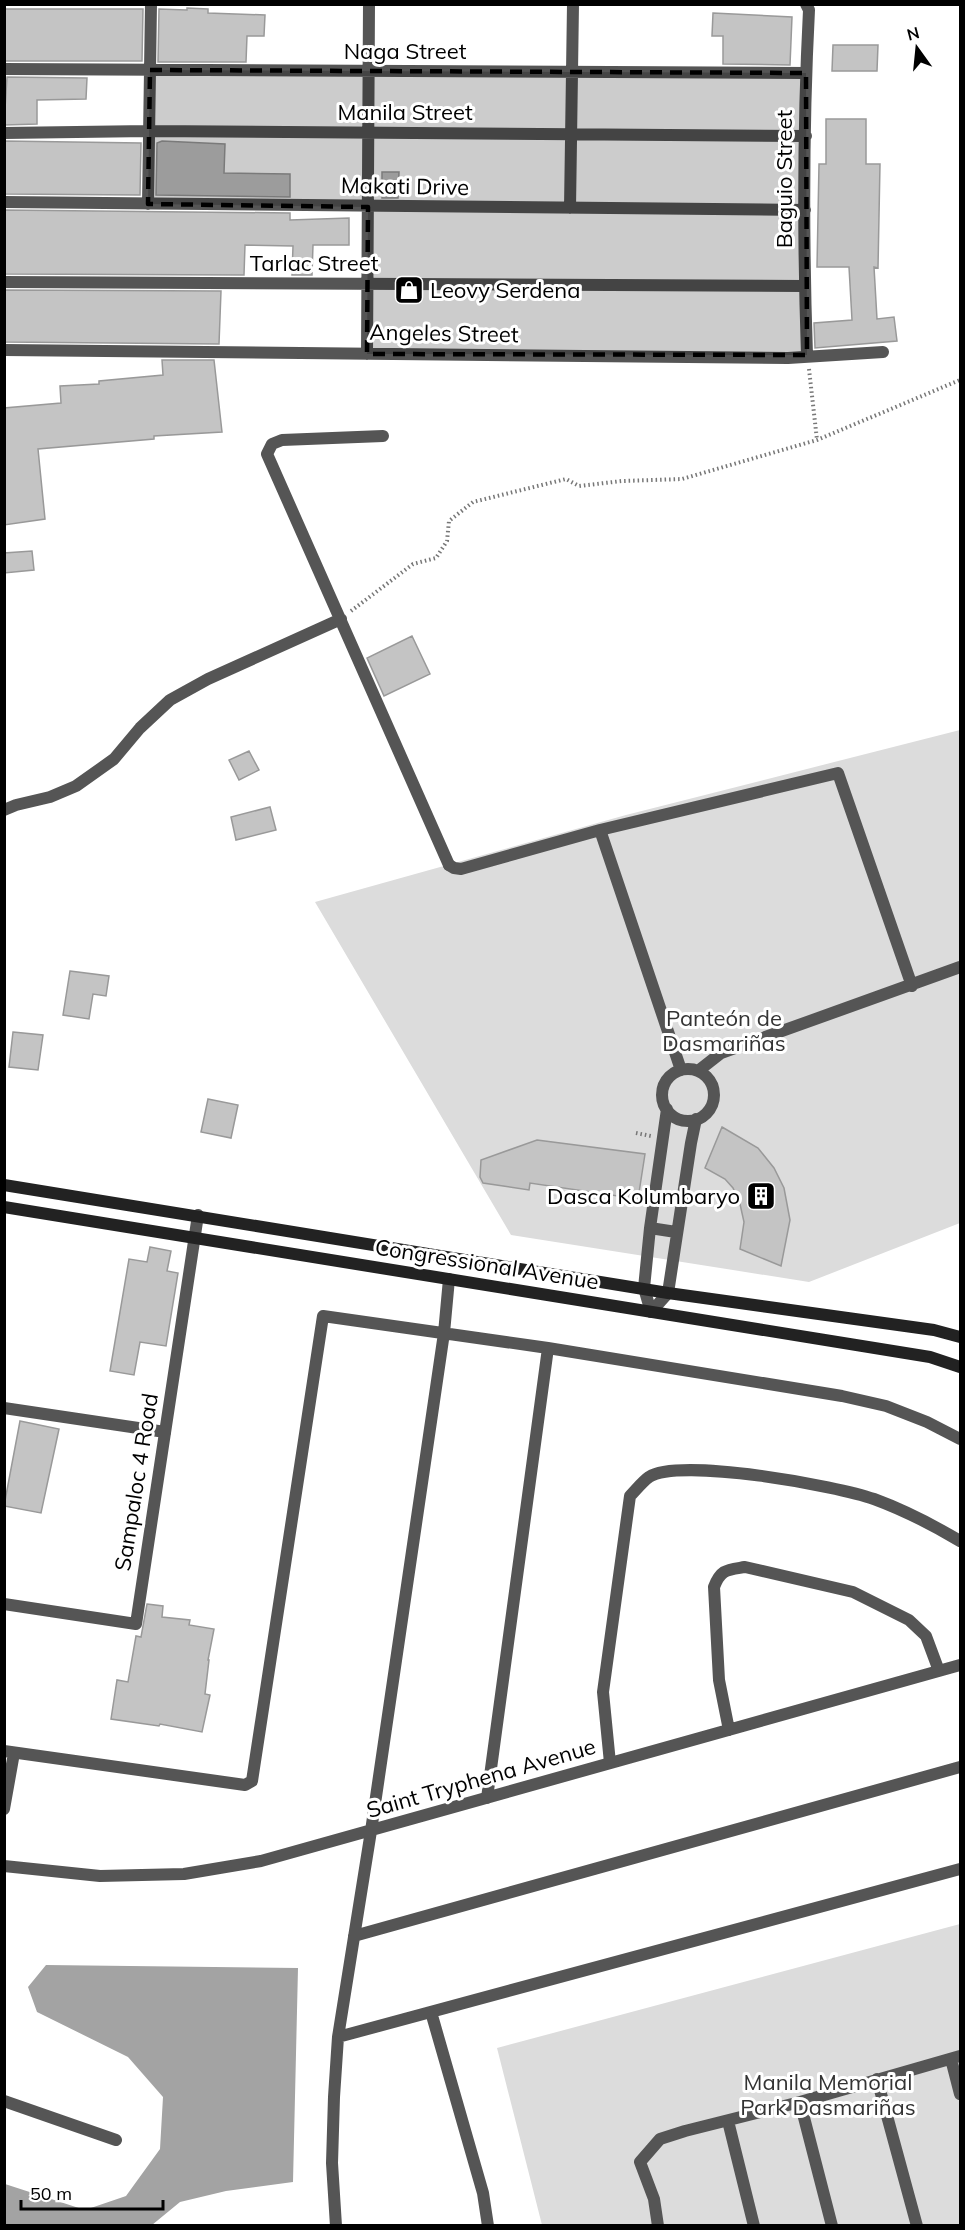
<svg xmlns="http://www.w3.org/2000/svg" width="965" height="2230" font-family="Mulish,sans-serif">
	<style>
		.green { fill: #dcdcdc }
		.water { fill: #a3a3a3 }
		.building { fill: #c4c4c4; stroke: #999; stroke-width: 1.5 }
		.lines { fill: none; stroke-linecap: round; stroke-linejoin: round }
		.path { stroke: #777; stroke-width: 4; stroke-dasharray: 1.5 3; stroke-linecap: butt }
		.service { stroke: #555; stroke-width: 12 }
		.minor { stroke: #555; stroke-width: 12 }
		.tertiary { stroke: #555; stroke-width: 12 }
		.secondary { stroke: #222; stroke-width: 12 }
		.marked { fill: #000; fill-opacity: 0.2; stroke: #000; stroke-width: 4.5; stroke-dasharray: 12 8; stroke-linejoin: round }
		.labels { text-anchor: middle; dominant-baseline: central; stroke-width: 6; stroke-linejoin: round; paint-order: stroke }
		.street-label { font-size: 22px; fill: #000; stroke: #fff }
		.poi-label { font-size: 22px; fill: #000; stroke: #fff; text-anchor: start }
		.park-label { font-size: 22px; fill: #333; stroke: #fff }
	</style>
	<rect width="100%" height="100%" fill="#fff"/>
	<path class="green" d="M 960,730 L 960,1223 L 809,1282 L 511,1235 L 315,902 L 626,815 Z
		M 960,1924 L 960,2225 L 542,2225 L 497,2048 Z"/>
	<path class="water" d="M 46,1965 L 298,1968 L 293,2182 L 226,2191 L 180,2202 L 152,2225 L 5,2225 L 5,2184 L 85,2210 L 126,2196 L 160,2149 L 163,2097 L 128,2057 L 37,2012 L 28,1987 Z"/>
	<path class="building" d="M 187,8 L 208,9 L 208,13 L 265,15 L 264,36 L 247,36 L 246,62 L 158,62 L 159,9 L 187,10 Z
		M 4,9 L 143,9 L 142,61 L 4,61 Z
		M 713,13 L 792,17 L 790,65 L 723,64 L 723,36 L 712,36 Z
		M 833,45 L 878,45 L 877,71 L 832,71 Z
		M 7,77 L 87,78 L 86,99 L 37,100 L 37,124 L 4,125 Z
		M 826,119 L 866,119 L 866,164 L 880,164 L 878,268 L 874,267 L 877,319 L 894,317 L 897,341 L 815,348 L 814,323 L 852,320 L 849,267 L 817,267 L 819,164 L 826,164 Z
		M 4,141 L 141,143 L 140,195 L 4,194 Z
		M 162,141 L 225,144 L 224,173 L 290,174 L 290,197 L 156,195 L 157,143 Z
		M 382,172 L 399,172 L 398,198 L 382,198 Z
		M 4,210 L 290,213 L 290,220 L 349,218 L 349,245 L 313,245 L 312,275 L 292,275 L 293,246 L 245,245 L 244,275 L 4,274 Z
		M 4,290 L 221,291 L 219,344 L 4,342 Z
		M 162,360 L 214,360 L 222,432 L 154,436 L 154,439 L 38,449 L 45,519 L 4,525 L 4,408 L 61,403 L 60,386 L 99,384 L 99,381 L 163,375 Z
		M 32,551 L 34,570 L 4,573 L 4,553 Z
		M 412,636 L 430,674 L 384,696 L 367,658 Z
		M 249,751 L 259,770 L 239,780 L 229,760 Z
		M 270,807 L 276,830 L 236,840 L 231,817 Z
		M 70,971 L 109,976 L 106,996 L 93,994 L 89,1019 L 63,1015 Z
		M 13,1032 L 43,1035 L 38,1070 L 9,1067 Z
		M 208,1099 L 238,1105 L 231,1138 L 201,1132 Z
		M 722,1127 L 758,1148 L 774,1168 L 784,1188 L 790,1220 L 781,1266 L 740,1249 L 744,1222 L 740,1204 L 733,1188 L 725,1179 L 705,1168 Z
		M 537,1140 L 645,1154 L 638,1199 L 530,1183 L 529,1190 L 483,1183 L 480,1177 L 481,1160 Z
		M 150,1247 L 171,1251 L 167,1271 L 178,1273 L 166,1346 L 140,1342 L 134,1375 L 110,1371 L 129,1259 L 147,1262 Z
		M 20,1421 L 59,1429 L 41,1513 L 4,1506 Z
		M 147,1604 L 163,1606 L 162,1617 L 190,1620 L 189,1625 L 214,1629 L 208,1660 L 209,1660 L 205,1694 L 210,1695 L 202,1732 L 160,1724 L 159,1726 L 111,1719 L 117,1680 L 128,1682 L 136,1636 L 141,1637 Z"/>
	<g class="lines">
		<path class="path" d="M 809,369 L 817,440
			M 351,611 L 413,564 L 436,558 L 447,541 L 449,521 L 473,502 L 566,479 L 579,486 L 622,481 L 682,479 L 817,440 L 960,380
			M 636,1133 L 651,1136"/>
		<path class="service" d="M 600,830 L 681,1070
			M 449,865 L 454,868 L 461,869 L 600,830 L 838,773 L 912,986
			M662 1095a26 26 0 1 1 52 0a26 26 0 1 1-52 0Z
			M 698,1071 L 721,1053 L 960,967
			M 650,1228 L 676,1232
			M 651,1312 L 644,1288 L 650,1228 L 667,1109
			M 651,1312 L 668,1293 L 691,1143 L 696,1119
			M 951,2059 L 960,2094
			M 877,2079 L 917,2226
			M 800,2102 L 832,2226
			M 728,2121 L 754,2226
			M 658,2226 L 654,2199 L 640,2162 L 660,2139 L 685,2131 L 800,2102 L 960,2056"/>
		<path class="minor" d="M 806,4 L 809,10 C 803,125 803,240 807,355
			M 4,69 L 806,73
			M 4,133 L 149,131 L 806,136
			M 4,202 L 805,210
			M 148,204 L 151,4
			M 570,208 L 573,4
			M 4,282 L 804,286
			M 4,350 L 788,358 L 883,352
			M 367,354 L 369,4
			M 383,436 L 282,440 L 272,444 L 267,454 L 449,865
			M 4,810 L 16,805 L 50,797 L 76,786 L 114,759 L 140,728 L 170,700 L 208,679 L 341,619
			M 4,1408 L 165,1432
			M 729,1730 L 719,1680 L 714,1587 C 721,1569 727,1570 745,1567 L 853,1592 L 909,1620 L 926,1636 L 939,1671
			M 4,1751 L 245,1785 L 252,1781 L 323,1316 L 548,1348 L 842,1396 L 886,1406 L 927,1422 L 960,1439
			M 610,1763 L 603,1692 L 630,1496 C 636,1490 642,1482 649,1477 C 679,1457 838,1486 874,1499 C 904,1510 933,1525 960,1541
			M 487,1798 L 548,1348
			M 4,1809 L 14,1753
			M 4,1866 L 100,1876 L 184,1874 L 261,1861 L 960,1665
			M 354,1936 L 960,1767
			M 431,2012 L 483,2193 L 488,2226
			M 338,2037 L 960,1869
			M 4,2101 L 116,2140
			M 336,2226 L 332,2163 L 334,2097 L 338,2037 L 371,1831 L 444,1333 L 449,1279"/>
		<path class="tertiary" d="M 4,1604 L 136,1624 L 198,1215"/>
		<path class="secondary" d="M 4,1185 L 668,1293 L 934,1330 L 960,1337
			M 4,1207 L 930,1357 L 960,1367"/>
	</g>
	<path class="marked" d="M 150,70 L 806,73 L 807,355 L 367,354 L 368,207 L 148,204 Z"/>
	<defs>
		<g id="shop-square" transform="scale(1.5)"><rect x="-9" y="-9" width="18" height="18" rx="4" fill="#000" stroke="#fff"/><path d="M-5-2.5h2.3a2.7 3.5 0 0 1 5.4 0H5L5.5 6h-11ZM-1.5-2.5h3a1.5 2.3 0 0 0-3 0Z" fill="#fff"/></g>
		<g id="building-square" transform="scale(1.5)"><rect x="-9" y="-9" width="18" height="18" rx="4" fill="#000" stroke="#fff"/><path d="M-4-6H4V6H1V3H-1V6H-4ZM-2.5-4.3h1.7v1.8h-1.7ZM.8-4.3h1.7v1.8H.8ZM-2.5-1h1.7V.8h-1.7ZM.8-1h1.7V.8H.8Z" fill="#fff"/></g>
	</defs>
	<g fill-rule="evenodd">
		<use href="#shop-square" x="409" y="290"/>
		<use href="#building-square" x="761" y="1196"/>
	</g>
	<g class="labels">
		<g class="street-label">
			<text x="405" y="51">Naga Street</text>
			<text x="405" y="112">Manila Street</text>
			<text transform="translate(784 179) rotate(-90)">Baguio Street</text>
			<text transform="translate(405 186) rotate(1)">Makati Drive</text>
			<text x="314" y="263">Tarlac Street</text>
			<text transform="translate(444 333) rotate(1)">Angeles Street</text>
			<text transform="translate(487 1264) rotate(9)">Congressional Avenue</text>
			<text transform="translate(136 1482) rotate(-81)">Sampaloc 4 Road</text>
			<text transform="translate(481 1778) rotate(-16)">Saint Tryphena Avenue</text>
		</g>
		<g class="poi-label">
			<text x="430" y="290">Leovy Serdena</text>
			<text x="740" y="1196" text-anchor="end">Dasca Kolumbaryo</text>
		</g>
		<g class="park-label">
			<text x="724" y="1018">Panteón de<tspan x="724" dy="25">Dasmariñas</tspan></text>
			<text x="828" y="2082">Manila Memorial<tspan x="828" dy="25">Park Dasmariñas</tspan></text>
		</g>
	</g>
	<rect width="965" height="2230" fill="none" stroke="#000000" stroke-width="12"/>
	<g transform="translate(917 48) rotate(345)" stroke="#ffffff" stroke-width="4.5" paint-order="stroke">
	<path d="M0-4.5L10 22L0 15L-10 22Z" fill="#000000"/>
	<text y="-9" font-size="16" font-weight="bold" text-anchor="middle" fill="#000000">N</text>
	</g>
	<path d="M21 2200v9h142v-9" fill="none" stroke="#000000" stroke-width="3"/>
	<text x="30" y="2200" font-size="18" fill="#000000" stroke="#ffffff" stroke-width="4.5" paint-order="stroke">50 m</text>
</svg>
